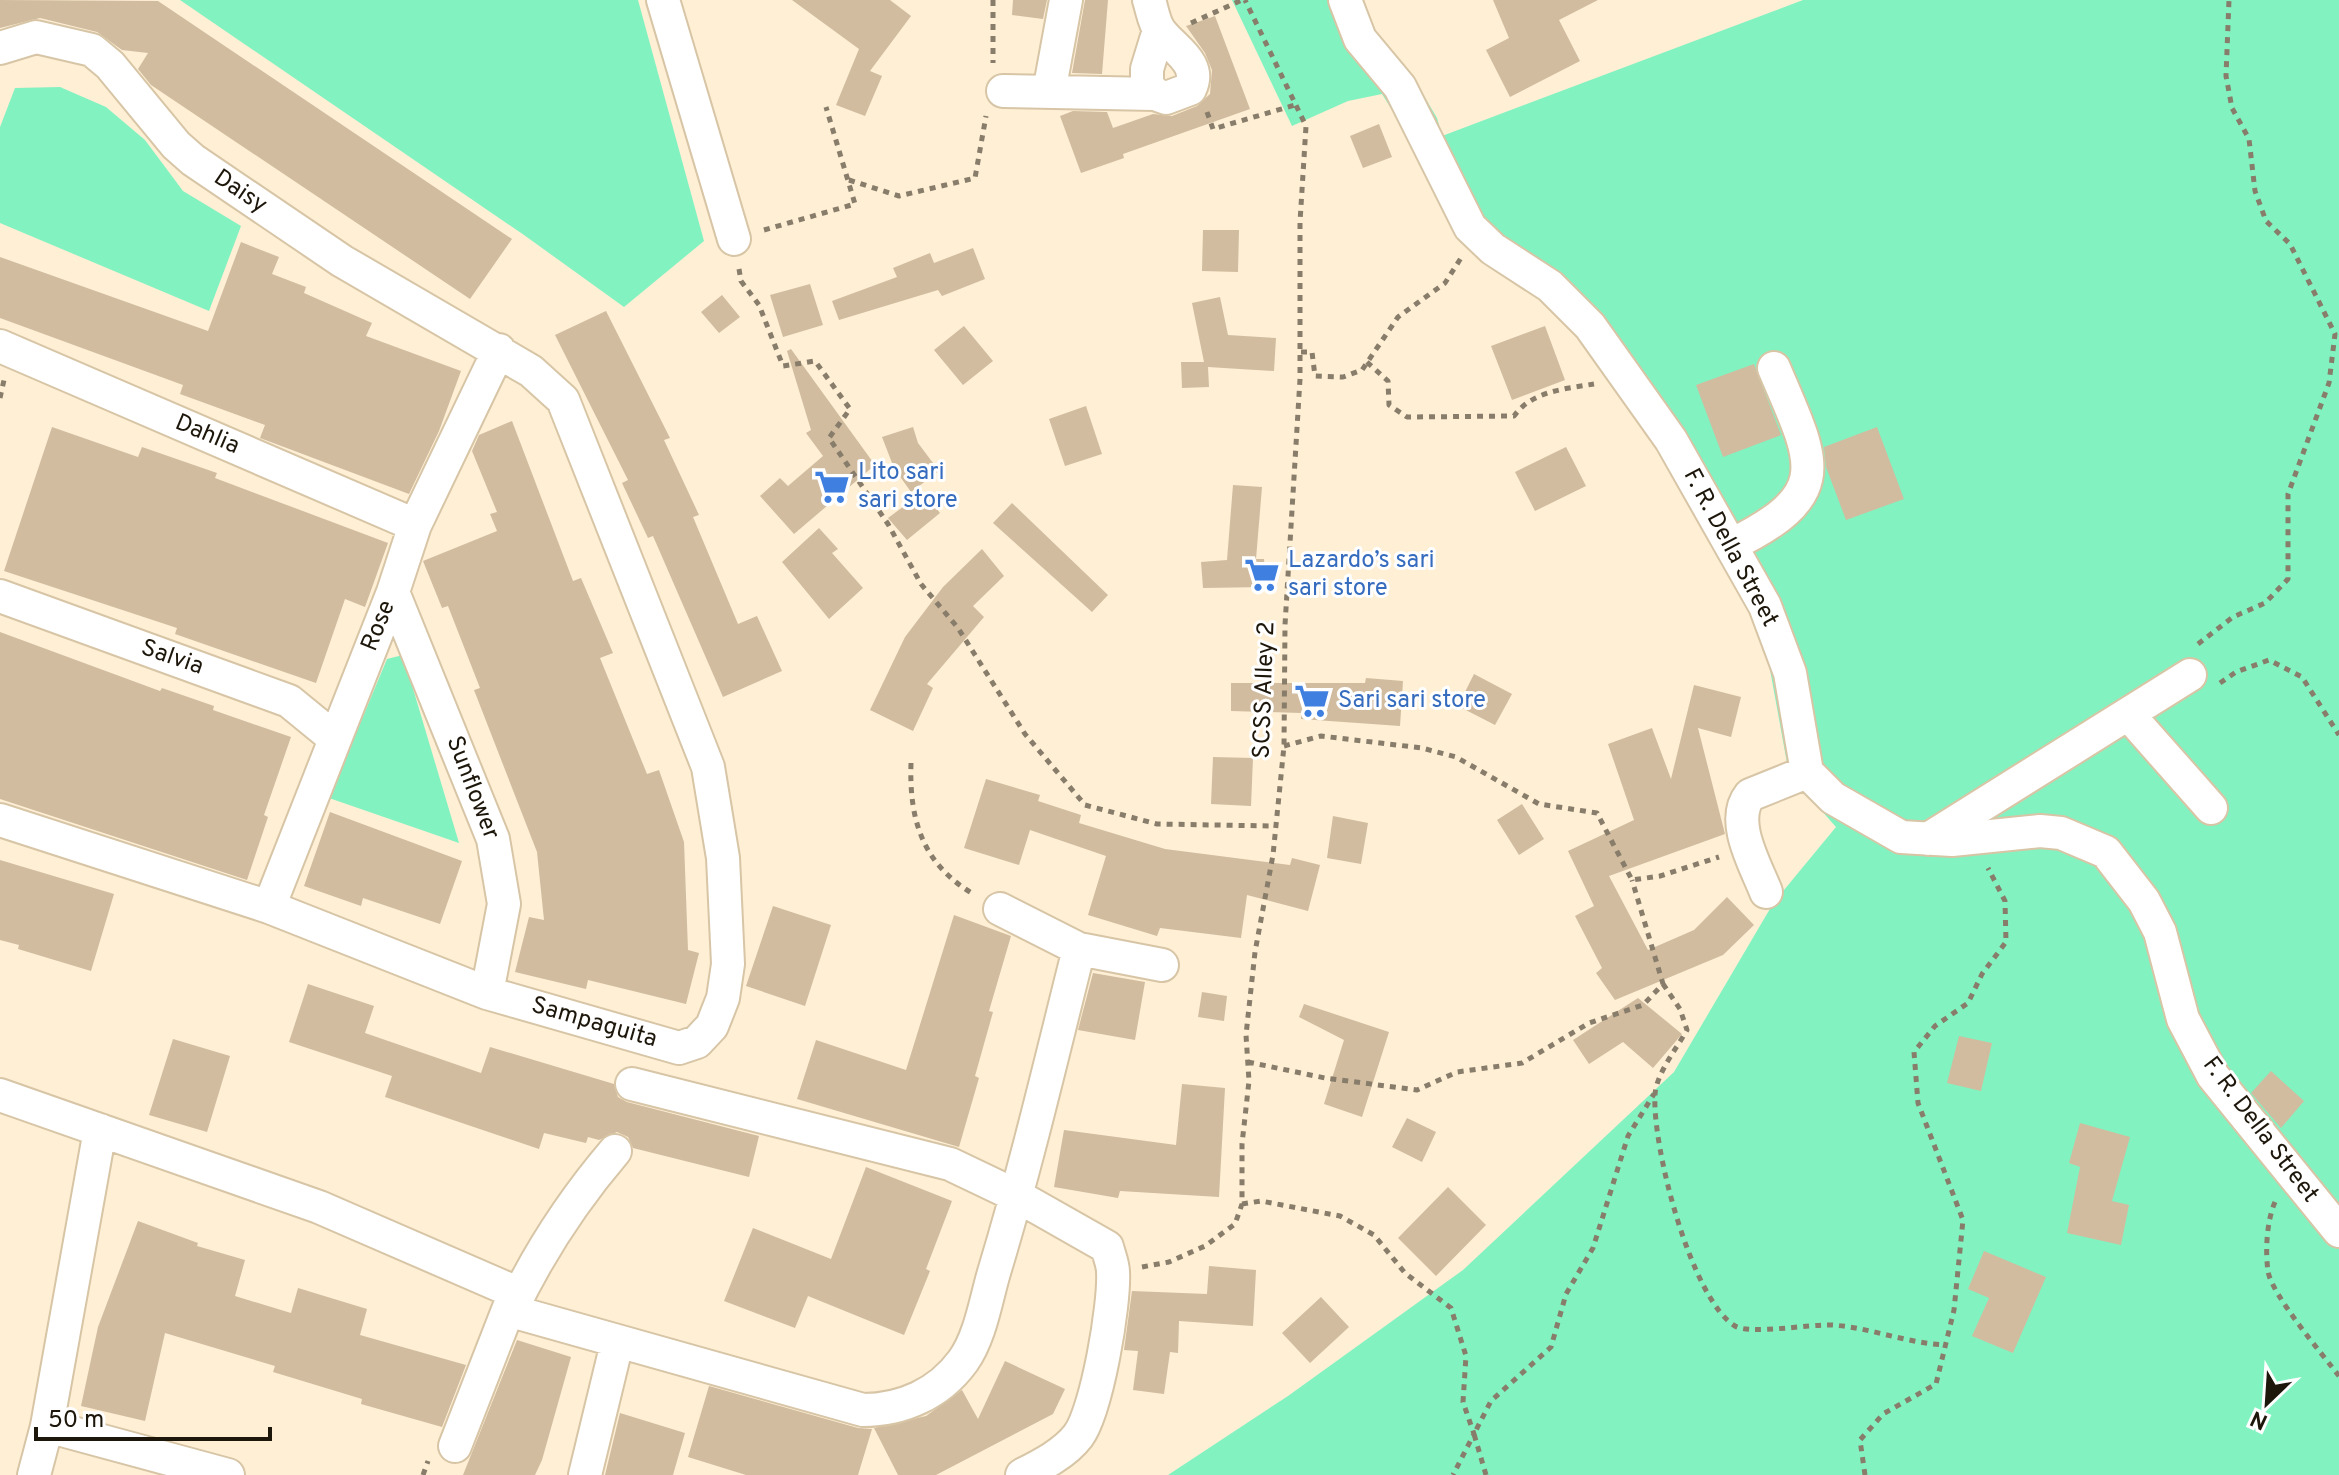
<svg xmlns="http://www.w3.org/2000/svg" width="2339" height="1475" font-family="Overpass,sans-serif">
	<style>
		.green { fill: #83f2c1 }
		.building { fill: #d1bc9f }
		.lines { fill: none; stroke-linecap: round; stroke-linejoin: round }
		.minor-casing { stroke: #d7c5a6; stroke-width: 36 }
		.path { stroke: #887d6b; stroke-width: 5; stroke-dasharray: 6 6; stroke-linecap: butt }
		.minor { stroke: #fff; stroke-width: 32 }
		.labels { text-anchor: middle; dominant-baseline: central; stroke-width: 6; stroke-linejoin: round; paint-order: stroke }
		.street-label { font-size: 24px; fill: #1d160b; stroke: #fff }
		.shop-label { font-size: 24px; fill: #366cbe; stroke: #fff; text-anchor: start }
	</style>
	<rect width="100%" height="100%" fill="#feefd5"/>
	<path class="green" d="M 180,0 L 638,0 L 704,241 L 624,307 L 524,235 Z
		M 1232,0 L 1359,0 L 1375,34 L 1411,74 L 1437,118 L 1442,136 L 1803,0 L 2339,0 L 2339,1475 L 1168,1475 L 1288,1396 L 1463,1270 L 1674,1072 L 1774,902 L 1836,827 L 1789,774 L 1767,653 L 1724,547 L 1606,369 L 1444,192 L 1382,94 L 1348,101 L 1292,126 Z
		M 60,87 L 106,107 L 145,140 L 183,191 L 241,226 L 209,311 L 0,223 L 0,127 L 15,88 Z
		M 403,655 L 459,843 L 329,798 L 387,659 Z"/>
	<path class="building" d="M 0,0 L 158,1 L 512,239 L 470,299 L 151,85 L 138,69 L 148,53 L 122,50 L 97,32 L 40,18 L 0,28 Z
		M 792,0 L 890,0 L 911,16 L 870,71 L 882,76 L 865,116 L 836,105 L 859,49 Z
		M 1013,0 L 1047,0 L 1043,19 L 1012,15 Z
		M 1085,0 L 1108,0 L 1102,74 L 1072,73 Z
		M 1493,0 L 1598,0 L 1559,20 L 1580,61 L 1510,97 L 1486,50 L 1509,38 Z
		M 1215,16 L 1250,109 L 1123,154 L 1124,158 L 1081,173 L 1060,116 L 1073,111 L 1107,112 L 1113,128 L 1153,114 L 1172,116 L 1197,106 L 1210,94 L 1212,70 L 1205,53 L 1186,26 Z
		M 1379,124 L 1392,157 L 1363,168 L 1350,136 Z
		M 1203,230 L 1239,230 L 1238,272 L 1202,271 Z
		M 241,242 L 279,257 L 272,274 L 306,287 L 304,293 L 372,323 L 366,336 L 461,371 L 439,431 L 409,494 L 260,438 L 265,425 L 180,394 L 183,385 L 0,318 L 0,257 L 208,331 Z
		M 973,248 L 985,279 L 942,296 L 938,290 L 839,320 L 832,301 L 897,277 L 893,268 L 930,253 L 934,263 Z
		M 810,284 L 823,325 L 783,337 L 770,295 Z
		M 722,295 L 740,317 L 719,333 L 701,312 Z
		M 1220,297 L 1228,335 L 1276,338 L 1274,371 L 1208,367 L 1209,387 L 1182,388 L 1181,362 L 1204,362 L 1192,303 Z
		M 606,311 L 670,438 L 664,440 L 699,515 L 693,517 L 738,624 L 757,616 L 782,671 L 723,697 L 653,536 L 648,538 L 622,483 L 628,480 L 555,335 Z
		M 964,326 L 993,361 L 963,385 L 934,350 Z
		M 1545,326 L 1565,380 L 1512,400 L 1491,346 Z
		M 791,349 L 875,465 L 794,534 L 760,496 L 780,478 L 788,486 L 823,456 L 806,433 L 811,430 L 787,351 Z
		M 1754,364 L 1781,435 L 1723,457 L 1696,385 Z
		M 1086,406 L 1102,454 L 1065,466 L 1049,419 Z
		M 512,421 L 573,581 L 581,578 L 613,653 L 600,658 L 647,774 L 659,770 L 684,842 L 688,950 L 699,953 L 686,1004 L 588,980 L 586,989 L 515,972 L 529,917 L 544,920 L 537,852 L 474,690 L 480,688 L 448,606 L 442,608 L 423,561 L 497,531 L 490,514 L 497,512 L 472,451 L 479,435 Z
		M 52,427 L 138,457 L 142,447 L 217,473 L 215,478 L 388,543 L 365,607 L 345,599 L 316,683 L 175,634 L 177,628 L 4,571 Z
		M 913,427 L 918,443 L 939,471 L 911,492 L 894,468 L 882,437 Z
		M 1877,427 L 1904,499 L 1846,520 L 1826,467 L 1824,447 Z
		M 1566,447 L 1586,486 L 1535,511 L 1515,472 Z
		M 1233,485 L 1262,487 L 1256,559 L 1264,559 L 1266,587 L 1203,588 L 1201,562 L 1227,560 Z
		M 923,492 L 940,513 L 907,540 L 888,518 Z
		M 1012,503 L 1108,595 L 1092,612 L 993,523 Z
		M 819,528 L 838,549 L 832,553 L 863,588 L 829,619 L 782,562 Z
		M 982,549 L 1004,576 L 973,606 L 984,617 L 927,684 L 933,688 L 913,731 L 870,710 L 905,637 L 943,587 Z
		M 0,632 L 160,691 L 162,688 L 214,706 L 213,710 L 291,737 L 264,815 L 268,817 L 247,880 L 0,799 Z
		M 1474,674 L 1512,694 L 1495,725 L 1458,706 Z
		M 1366,678 L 1403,681 L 1400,726 L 1301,719 L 1301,713 L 1231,711 L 1231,683 L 1365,683 Z
		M 1694,685 L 1741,697 L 1731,737 L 1698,728 L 1725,834 L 1609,876 L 1648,950 L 1694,930 L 1727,897 L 1754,925 L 1723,955 L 1615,1000 L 1596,973 L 1602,968 L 1575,916 L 1594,906 L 1568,851 L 1634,820 L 1608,744 L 1652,728 L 1671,779 Z
		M 1213,757 L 1253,758 L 1251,806 L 1211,804 Z
		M 986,779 L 1040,795 L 1038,801 L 1081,815 L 1079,823 L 1165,849 L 1290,865 L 1292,858 L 1320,865 L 1308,911 L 1247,895 L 1241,938 L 1160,928 L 1157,936 L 1088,915 L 1106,856 L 1030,830 L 1019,865 L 964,848 Z
		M 1522,804 L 1544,839 L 1519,855 L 1497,820 Z
		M 330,812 L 462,861 L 440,924 L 363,898 L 361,906 L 304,886 Z
		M 1333,816 L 1368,823 L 1361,864 L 1327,858 Z
		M 0,860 L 114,894 L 91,971 L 18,949 L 19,945 L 0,940 Z
		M 773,906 L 831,925 L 805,1006 L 746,986 Z
		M 954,915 L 1011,936 L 989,1011 L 993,1012 L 975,1076 L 979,1078 L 959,1147 L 797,1099 L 816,1040 L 906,1070 Z
		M 1093,973 L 1145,982 L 1135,1040 L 1078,1030 Z
		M 308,984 L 374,1006 L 365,1033 L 481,1073 L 490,1047 L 614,1084 L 618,1097 L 627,1102 L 759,1136 L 749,1177 L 633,1148 L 628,1137 L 617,1132 L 599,1140 L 588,1137 L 586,1143 L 544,1133 L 539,1149 L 385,1097 L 392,1076 L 289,1042 Z
		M 1202,992 L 1227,996 L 1224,1021 L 1198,1017 Z
		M 1638,998 L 1682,1034 L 1653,1068 L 1623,1042 L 1589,1064 L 1573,1040 Z
		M 1304,1004 L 1389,1032 L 1362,1117 L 1324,1104 L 1344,1040 L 1299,1017 Z
		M 1959,1036 L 1992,1043 L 1981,1091 L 1947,1083 Z
		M 173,1039 L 230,1056 L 207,1132 L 149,1115 Z
		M 2271,1071 L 2304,1101 L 2281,1128 L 2251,1093 Z
		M 1182,1084 L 1225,1088 L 1219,1197 L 1120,1191 L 1118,1198 L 1054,1187 L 1064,1130 L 1176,1145 Z
		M 1407,1118 L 1436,1132 L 1422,1162 L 1392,1147 Z
		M 2080,1123 L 2130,1137 L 2112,1201 L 2129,1205 L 2121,1245 L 2067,1233 L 2080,1167 L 2069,1163 Z
		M 866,1167 L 952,1201 L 926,1269 L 930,1271 L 904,1335 L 808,1296 L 795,1328 L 724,1301 L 753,1228 L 831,1259 Z
		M 1448,1187 L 1486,1225 L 1436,1276 L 1398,1238 Z
		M 138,1221 L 198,1243 L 197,1246 L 245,1260 L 235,1296 L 291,1313 L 298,1288 L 367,1309 L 360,1335 L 466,1365 L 442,1427 L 361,1404 L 362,1399 L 273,1372 L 275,1366 L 165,1333 L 145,1421 L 81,1406 L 98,1327 Z
		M 1984,1251 L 2046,1277 L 2013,1353 L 1972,1336 L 1989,1298 L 1968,1289 Z
		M 1209,1266 L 1256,1270 L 1253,1326 L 1179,1321 L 1178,1353 L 1170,1352 L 1164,1394 L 1133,1390 L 1138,1351 L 1124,1350 L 1132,1291 L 1207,1294 Z
		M 1321,1297 L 1349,1327 L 1310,1363 L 1282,1333 Z
		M 517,1340 L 571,1357 L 542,1460 L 535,1475 L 463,1475 Z
		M 1005,1361 L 1065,1389 L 1053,1414 L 936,1475 L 898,1475 L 874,1428 L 926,1416 L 962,1390 L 978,1419 Z
		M 709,1386 L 858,1428 L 872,1429 L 858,1475 L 746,1475 L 688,1457 Z
		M 620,1413 L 685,1433 L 673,1475 L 605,1475 Z"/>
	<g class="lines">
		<g class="minor-casing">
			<path id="minor" d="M 663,0 L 734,239
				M 1149,0 C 1152,9 1154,23 1160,31 C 1173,49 1203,63 1190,89 L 1166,98 L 1155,94 L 1147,85 L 1147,69 L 1159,30
				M 1345,0 L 1360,39 L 1400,87 L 1470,227 L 1493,249 L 1550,286 L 1590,326 L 1671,440 L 1765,606 L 1790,673 L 1807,772 L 1833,798 L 1901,837 L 1952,840 L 2040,831 L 2061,833 L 2106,852 L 2144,901 L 2160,932 L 2183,1019 L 2213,1076 L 2339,1231
				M 0,48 L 36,37 L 92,50 L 110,65 L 176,145 L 193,160 L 342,261 L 531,371 L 563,400 L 708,767 L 723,858 L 728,964 L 723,998 L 712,1026 L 697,1042 L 679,1048 L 487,993 L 269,907 L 0,820
				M 1003,91 L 1155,94
				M 1049,92 L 1066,0
				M 0,346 L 415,525
				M 1731,545 C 1838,493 1813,461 1774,368
				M 393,592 L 493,839 L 504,904 L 487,993
				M 0,596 L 289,701 L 333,737
				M 2128,714 L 2211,808
				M 1928,839 L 2190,675
				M 1766,892 C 1756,866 1729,821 1750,795 L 1807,772
				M 269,907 L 393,592 L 415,525 L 499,350
				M 1000,909 L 1079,949 L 1162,965
				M 632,1084 L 950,1164 L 1017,1196 L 1107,1247 C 1109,1255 1113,1264 1113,1272 C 1115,1303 1097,1411 1078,1436 C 1065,1453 1042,1465 1022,1475
				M 0,1095 L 319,1207 L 515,1292
				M 515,1292 L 511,1311 L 863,1410 C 902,1410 939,1394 963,1361 C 981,1336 986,1298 995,1269 C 1027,1163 1052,1056 1079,949
				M 511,1311 C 538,1254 574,1199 615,1151
				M 47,1426 L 228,1475
				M 455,1446 L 515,1292
				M 34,1475 L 47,1426 L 100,1130
				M 585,1475 L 617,1343"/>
		</g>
		<path class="path" d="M 993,0 L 993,63
			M 1191,23 L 1242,0
			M 1207,112 L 1213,129 L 1295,105
			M 849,180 L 899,196 L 975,178 L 986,116
			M 764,230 L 855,204 L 826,107
			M 739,269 L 741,281 L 759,305 L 783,366 L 815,361 L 850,409 L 829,438 L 888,524 L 921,584 L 958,628 L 1025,734 L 1085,805 L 1157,824 L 1273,826
			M 1301,352 L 1312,352 L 1315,376 L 1343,377 L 1362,370 L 1398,317 L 1445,283 L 1461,258
			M 1367,362 L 1388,381 L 1389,405 L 1407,417 L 1514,416 C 1532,391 1564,389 1594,384
			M 0,398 L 4,380
			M 2198,644 L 2233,617 L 2265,603 L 2288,579 L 2288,494 L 2329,383 L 2335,334 L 2290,244 L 2266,221 L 2255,191 L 2249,139 L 2232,108 L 2226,76 L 2229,0
			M 2220,683 L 2236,672 L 2269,660 L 2302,677 L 2339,735
			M 1284,746 L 1321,736 L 1422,748 L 1456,757 L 1539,804 L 1597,813 L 1632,880 L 1660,876 L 1719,857
			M 911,763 C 909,821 923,865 975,895
			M 1663,984 L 1680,1009 L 1687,1030 C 1677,1048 1656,1074 1655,1095 C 1652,1146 1691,1299 1735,1326 C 1749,1335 1811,1324 1831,1325 C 1869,1327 1905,1343 1945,1345
			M 1248,1062 L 1325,1078 L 1417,1090 L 1457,1072 L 1522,1063 L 1589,1023 L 1643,1005 L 1663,984 L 1632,880
			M 2275,1202 C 2267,1220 2265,1250 2268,1271 C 2271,1294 2323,1355 2339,1376
			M 1242,1204 L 1261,1201 L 1340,1216 L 1374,1235 L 1405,1273 L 1451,1308 L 1466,1356 L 1463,1402 L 1474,1434 L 1453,1475
			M 1142,1267 L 1169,1262 L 1205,1246 L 1235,1224 L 1242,1204 L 1242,1144 L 1249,1081 L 1246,1035 L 1255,952 L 1273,855 L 1284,746 L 1285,625 L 1300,379 L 1300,222 L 1306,126 L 1245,0
			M 423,1475 L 428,1461
			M 1486,1475 L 1474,1434 L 1491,1401 L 1551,1347 L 1566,1294 L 1593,1248 L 1628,1136 L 1654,1094
			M 1865,1475 L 1860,1440 L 1883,1414 L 1936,1384 L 1954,1310 L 1963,1220 L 1918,1103 L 1914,1052 L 1935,1026 L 1968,1003 L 1982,974 L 2006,942 L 2005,901 L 1988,868"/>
		<use href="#minor" class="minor"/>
	</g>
	<defs>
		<g id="supermarket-bare" transform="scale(2.76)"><path d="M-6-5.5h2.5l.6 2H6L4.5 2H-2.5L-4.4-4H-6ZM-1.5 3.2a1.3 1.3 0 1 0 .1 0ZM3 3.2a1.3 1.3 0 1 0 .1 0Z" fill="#3f7fe0" stroke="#fff" stroke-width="2.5" paint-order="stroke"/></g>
	</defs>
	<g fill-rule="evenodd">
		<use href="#supermarket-bare" x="832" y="487"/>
		<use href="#supermarket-bare" x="1262" y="575"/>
		<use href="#supermarket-bare" x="1312" y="701"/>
	</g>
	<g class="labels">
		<g class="street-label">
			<text transform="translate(240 192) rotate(34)">Daisy</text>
			<text transform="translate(207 435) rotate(23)">Dahlia</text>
			<text transform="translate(1730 548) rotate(62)">F. R. Della Street</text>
			<text transform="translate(379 626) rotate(-68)">Rose</text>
			<text transform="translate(172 658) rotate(19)">Salvia</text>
			<text transform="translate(1265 690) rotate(-88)">SCSS Alley 2</text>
			<text transform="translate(472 788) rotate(69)">Sunflower</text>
			<text transform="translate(594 1023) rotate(16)">Sampaguita</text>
			<text transform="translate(2260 1130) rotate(53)">F. R. Della Street</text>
		</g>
		<g class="shop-label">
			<text x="858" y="473">Lito sari<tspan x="858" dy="28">sari store</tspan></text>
			<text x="1288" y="561">Lazardo’s sari<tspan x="1288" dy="28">sari store</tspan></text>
			<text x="1338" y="701">Sari sari store</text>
		</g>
	</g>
	<g transform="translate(2267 1403) rotate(205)" stroke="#ffffff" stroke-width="6" paint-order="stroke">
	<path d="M0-6L14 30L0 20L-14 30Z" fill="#1d160b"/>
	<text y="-12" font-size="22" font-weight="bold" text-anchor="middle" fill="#1d160b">N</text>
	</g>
	<path d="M36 1427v12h234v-12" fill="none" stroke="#1d160b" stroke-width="4"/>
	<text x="48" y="1427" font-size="24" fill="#1d160b" stroke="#ffffff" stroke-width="6" paint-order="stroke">50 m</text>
</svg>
